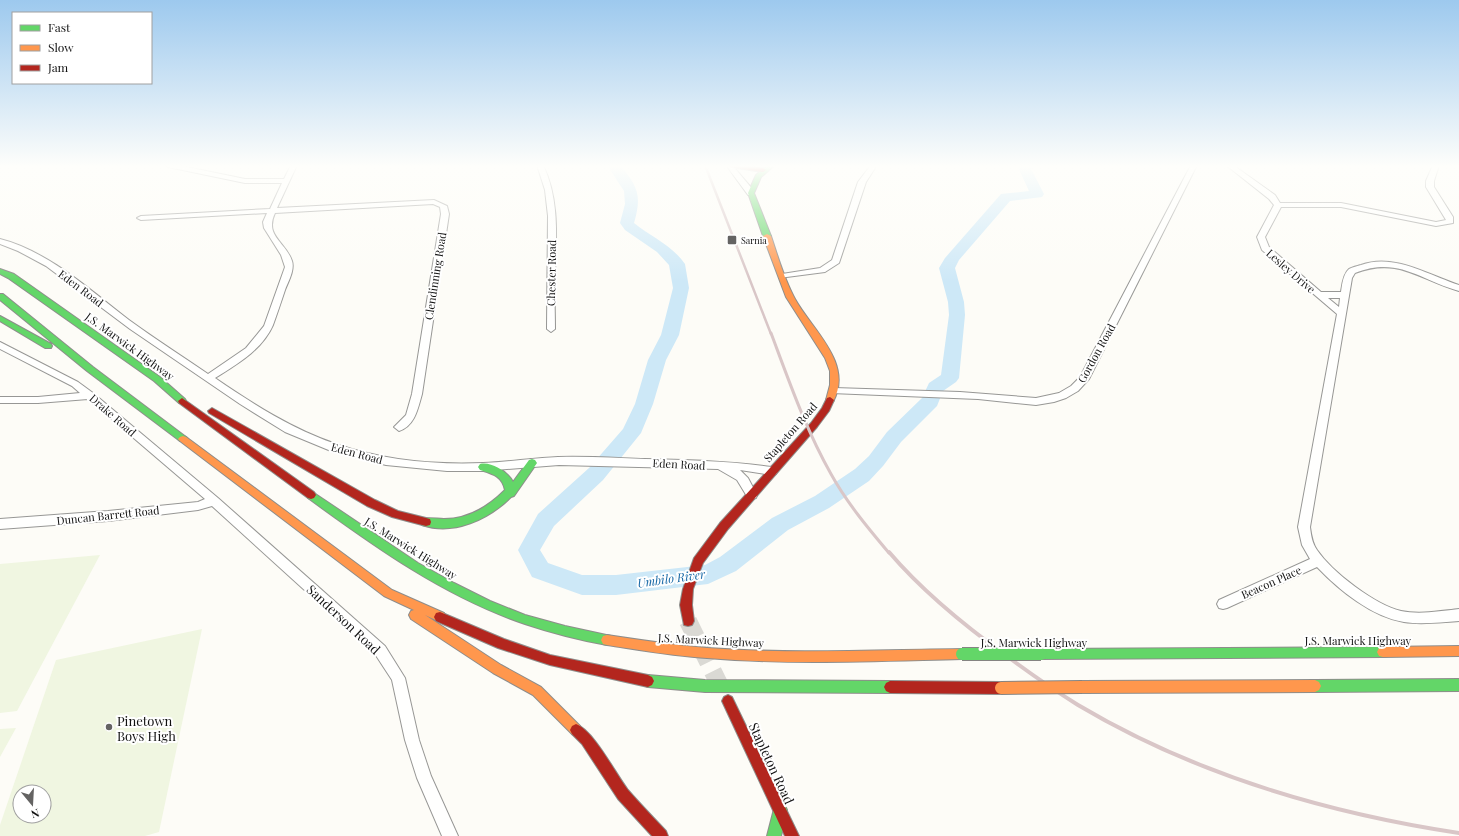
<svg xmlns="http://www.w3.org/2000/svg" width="1459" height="836" font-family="'Playfair Display',serif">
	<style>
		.pitch { fill: #f0f6e1; fill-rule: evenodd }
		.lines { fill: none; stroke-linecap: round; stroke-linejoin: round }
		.river { fill: #cde8f7; fill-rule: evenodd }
		.secondary-tunnel { stroke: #dad9d4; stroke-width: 18; stroke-dasharray: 18 10; stroke-linecap: butt }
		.street-casing { stroke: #979795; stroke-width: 2 }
		.fast-casing { stroke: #8e8d8b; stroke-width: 2 }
		.slow-casing { stroke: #8e8d8b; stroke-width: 2 }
		.jam-casing { stroke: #8e8d8b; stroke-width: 2 }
		.street { fill: #fffffe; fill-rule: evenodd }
		.fast { fill: #63d668; fill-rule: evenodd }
		.slow { fill: #ff974d; fill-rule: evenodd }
		.jam { fill: #b3261e; fill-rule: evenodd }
		.rail-far2 { stroke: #d9c6c7; stroke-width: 2.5 }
		.rail-far1 { stroke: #d9c6c7; stroke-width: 3 }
		.rail { stroke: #d9c6c7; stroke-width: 4 }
		.fast-bridge-casing { stroke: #858482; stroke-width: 14; stroke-linecap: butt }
		.slow-bridge-casing { stroke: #858482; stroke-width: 14; stroke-linecap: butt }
		.fast-bridge { stroke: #63d668; stroke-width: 12 }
		.slow-bridge { stroke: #ff974d; stroke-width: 12 }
		.poi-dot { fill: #646362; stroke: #fff; stroke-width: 1.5 }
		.labels { text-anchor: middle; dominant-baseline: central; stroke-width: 4; stroke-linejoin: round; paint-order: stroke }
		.far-poi-label { font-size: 9px; fill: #111; stroke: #fff; text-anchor: start }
		.street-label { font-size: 11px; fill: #111; stroke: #fff }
		.water-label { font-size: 12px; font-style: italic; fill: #1768a6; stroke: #fff }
		.near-street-label { font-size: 13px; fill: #111; stroke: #fff }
		.near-poi-label { font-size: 13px; fill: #111; stroke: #fff; text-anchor: start }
	</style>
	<rect width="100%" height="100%" fill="#fdfcf7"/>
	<path class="pitch" d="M 100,555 L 17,711 L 0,713 L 0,564 Z
		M 202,629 L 159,832 L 145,836 L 0,836 L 0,825 L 56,660 ZM 20,792 L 44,792 L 44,816 L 20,816 Z
		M 16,728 L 0,757 L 0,729 Z"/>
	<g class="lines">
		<path class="river" d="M 607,165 L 620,165 C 638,187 642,195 634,223 C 651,237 672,245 685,264 L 689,288 L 679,335 L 666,360 L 653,404 L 641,433 L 603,480 L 554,526 L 540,550 L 548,563 L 582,575 L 616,575 L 705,565 L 720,557 L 772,518 L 815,496 L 855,469 L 869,456 L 887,432 L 922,398 L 929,383 L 941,375 L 949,315 L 948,302 L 939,268 L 945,258 L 1001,194 L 1029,191 L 1017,165 L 1029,165 L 1044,194 L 1042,197 L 1010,201 L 959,260 L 955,268 L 964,302 L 965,315 L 959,378 L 956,382 L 943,391 L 937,406 L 901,442 L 883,466 L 869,481 L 829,508 L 788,530 L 736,571 L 708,584 L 616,595 L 582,595 L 532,577 L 518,550 L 538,514 L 589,468 L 623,429 L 635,404 L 648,360 L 661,335 L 673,288 L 669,265 L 657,252 L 625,230 L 620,223 L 625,204 L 624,191 Z"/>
		<path class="secondary-tunnel" d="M 688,621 L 722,690"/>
		<g class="street-casing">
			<path id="street" d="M 165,165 L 177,165 L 245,179 L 284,179 L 291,165 L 297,165 L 277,208 L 434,200 L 447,206 L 449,214 L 422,394 C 418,408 415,426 399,431 L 394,427 L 406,415 L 412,394 L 441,214 L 440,207 L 433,204 L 275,213 C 264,236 286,242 292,261 C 295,270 288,282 285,290 C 281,302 277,314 273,325 C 262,350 237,364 215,378 C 253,404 292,429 336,444 C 382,460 435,465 483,463 C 508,462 533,458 558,457 C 587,456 616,458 645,459 C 688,460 730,461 772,467 L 776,468 L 777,471 L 776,474 L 772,475 L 740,470 L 748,478 L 757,495 L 756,498 L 752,499 L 748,498 L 737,480 L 718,469 L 559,465 L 483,471 L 447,471 L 386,465 L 331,451 L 285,432 L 240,404 L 130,329 L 46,266 L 18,251 L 0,244 L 0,239 C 48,251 91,291 129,320 C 155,339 182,356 208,374 L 246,348 L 264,326 L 285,267 L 281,255 L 264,228 L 263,222 L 267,213 L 141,220 L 137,218 L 141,216 L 270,209 L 282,183 L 245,183 L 168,167 Z
				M 537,165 L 543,165 C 560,200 556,239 555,277 C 554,294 555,312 555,329 L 551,332 L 547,329 L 548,216 L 545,190 Z
				M 726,165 L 732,165 L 754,191 L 754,195 L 748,195 Z
				M 871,165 L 877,165 L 866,182 L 839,263 L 825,272 L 779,278 L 779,274 L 782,274 L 820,268 L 832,260 L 858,182 Z
				M 1191,165 L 1197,165 L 1089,379 L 1078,391 L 1066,398 L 1054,402 L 1036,405 L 978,399 L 831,393 L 829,391 L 834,388 L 960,392 L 1036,398 L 1059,393 L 1071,386 L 1080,377 Z
				M 1226,165 L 1233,165 L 1275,195 L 1280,203 L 1341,203 L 1436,222 L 1446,220 L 1426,187 L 1426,181 L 1433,165 L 1439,165 L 1434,181 L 1434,187 L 1453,217 L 1453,223 L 1436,226 L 1341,207 L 1281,207 L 1265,237 L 1269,247 L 1321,292 L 1341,292 C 1342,285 1343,274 1349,269 C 1352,267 1358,266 1361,265 C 1394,253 1428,275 1459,285 L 1459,291 C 1419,280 1399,256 1355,273 L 1352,278 L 1310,527 C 1311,535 1312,543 1317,550 C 1332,572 1375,605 1401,611 C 1420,615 1440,611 1459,609 L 1459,621 C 1441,622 1422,625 1404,622 C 1372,617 1339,590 1317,567 L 1227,608 L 1223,609 L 1219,608 L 1217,604 L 1219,600 L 1310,559 L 1302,545 L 1298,527 L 1337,314 L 1262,250 L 1257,237 L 1274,205 L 1269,199 ZM 1328,298 L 1340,298 L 1339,307 Z
				M 0,342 L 78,382 L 93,393 L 218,498 L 385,646 L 405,678 L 419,740 L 431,776 L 458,836 L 442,836 L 417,778 L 405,740 L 392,680 L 375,654 L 212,506 L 198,510 L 108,521 L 0,529 L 0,519 L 108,511 L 198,502 L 205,499 L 88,399 L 38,403 L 0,403 L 0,397 L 38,397 L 80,393 L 72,386 L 0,349 Z"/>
		</g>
		<g class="fast-casing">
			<path id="fast" d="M 768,165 L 775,165 L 761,177 L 754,193 L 771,236 L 767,238 L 763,236 L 748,193 L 756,175 Z
				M 0,269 L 14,274 L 160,377 L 185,399 L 186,401 L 185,403 L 179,403 L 154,381 L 8,278 L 0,274 Z
				M 0,294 L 3,294 L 93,367 L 186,437 L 188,439 L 186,441 L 180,441 L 87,371 L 0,300 Z
				M 0,316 L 51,344 L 52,346 L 51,348 L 45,348 L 0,321 Z
				M 532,459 L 535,460 L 537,463 L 514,496 L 511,497 C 489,519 454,536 422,525 L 421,522 L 422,519 C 429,517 437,519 444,519 C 469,519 488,507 505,490 C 502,476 493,474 480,470 L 478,467 L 480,464 C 491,461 508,472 513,482 L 529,460 Z
				M 311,491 L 418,563 L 454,583 L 490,601 L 525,615 L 565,626 L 611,636 L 613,640 L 611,644 L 607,645 C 579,640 552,633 525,624 C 445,597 375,547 308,498 L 306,495 L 308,492 Z
				M 1383,647 L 1387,648 L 1389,652 L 1387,656 L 1383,657 L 1041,659 L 1037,658 L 1035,654 L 1037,650 L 1041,649 Z
				M 648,675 L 705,680 L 890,681 L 894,683 L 896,687 L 894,691 L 890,693 L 705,692 L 648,687 L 644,685 L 642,681 L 644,677 Z
				M 1459,679 L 1459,691 L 1315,692 L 1311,690 L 1309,686 L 1311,682 L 1315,680 Z
				M 780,803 L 785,805 L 787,810 L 781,836 L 767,836 L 775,805 Z"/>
		</g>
		<g class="slow-casing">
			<path id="slow" d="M 767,234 L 771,236 C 778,257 784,279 795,299 C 812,330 854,363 833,402 L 827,402 L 826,400 L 830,385 L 830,371 L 825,358 L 786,297 L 763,236 Z
				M 183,436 L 186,437 L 392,590 L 444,613 L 446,617 L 444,621 L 440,622 L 425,615 L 501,665 L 541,687 L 580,726 L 582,730 L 580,734 L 576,736 L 572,734 L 533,695 L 493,673 L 411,619 L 409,615 L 411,611 L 414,610 L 384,596 L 180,441 L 178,439 L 180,437 Z
				M 607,635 C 640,640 673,645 707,648 C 791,654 877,650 962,649 L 966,650 L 968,654 L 966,658 L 962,659 C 877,661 791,665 707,658 C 673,656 640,650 607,645 L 603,644 L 601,640 L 603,636 Z
				M 1459,646 L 1459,656 L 1383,657 L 1379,656 L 1377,652 L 1379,648 L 1383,647 Z
				M 1315,680 L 1319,682 L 1321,686 L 1319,690 L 1315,692 L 1082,693 L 1078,691 L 1076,687 L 1078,683 L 1082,681 Z"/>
		</g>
		<g class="jam-casing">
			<path id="jam" d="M 727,165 L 740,165 L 763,168 L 766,170 L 763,172 L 730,167 Z
				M 830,397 L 834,400 L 829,411 L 817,427 L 728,529 L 703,563 L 693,589 L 692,605 L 694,621 L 692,625 L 688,626 L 684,625 L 680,605 L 683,589 L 694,558 L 720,523 L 811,423 L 822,408 L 827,398 Z
				M 182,398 L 314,492 L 316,495 L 314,498 L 311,499 L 308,498 L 179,403 L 178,401 Z
				M 212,408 L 375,500 L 398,511 L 430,519 L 431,522 L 430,525 L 426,526 L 392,517 L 367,506 L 209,413 L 208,411 Z
				M 440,612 L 504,639 L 550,655 L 648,675 L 652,677 L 654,681 L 652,685 L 648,687 L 550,665 L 498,648 L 436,621 L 434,617 L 436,613 Z
				M 890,681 L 1001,682 L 1005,684 L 1007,688 L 1005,692 L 1001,694 L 890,693 L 886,691 L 884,687 L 886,683 Z
				M 728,695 L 732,697 L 799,836 L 785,836 L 722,701 L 724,697 Z
				M 576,724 C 594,731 615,773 628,790 C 640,804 653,817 666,831 L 668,836 L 652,836 L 618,799 L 582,744 L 572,734 L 570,730 L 572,726 Z"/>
		</g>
		<use href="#street" class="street"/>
		<use href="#fast" class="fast"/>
		<use href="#slow" class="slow"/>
		<use href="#jam" class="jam"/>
		<path class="rail-far2" d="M 705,165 L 771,334"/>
		<path class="rail-far1" d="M 771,333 C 789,381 806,430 831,474 C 847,503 868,528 889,553"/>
		<path class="rail" d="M 889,552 C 923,592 965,626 1008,657 C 1031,674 1054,690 1078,705 C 1194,774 1327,813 1459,833"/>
		<g class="fast-bridge-casing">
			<path id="fast-bridge" d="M 962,654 L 1041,654"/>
		</g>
		<g class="slow-bridge-casing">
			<path id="slow-bridge" d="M 1001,688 L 1082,687"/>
		</g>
		<use href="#fast-bridge" class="fast-bridge"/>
		<use href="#slow-bridge" class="slow-bridge"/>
	</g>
	<linearGradient id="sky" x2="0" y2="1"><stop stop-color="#9dc9ee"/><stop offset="0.59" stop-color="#fefefb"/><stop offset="1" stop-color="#fefefb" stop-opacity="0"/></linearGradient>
	<rect width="1459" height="282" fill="url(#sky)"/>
	<g class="poi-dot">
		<rect x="727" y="235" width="10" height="10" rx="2"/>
		<circle cx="109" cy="727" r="4"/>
	</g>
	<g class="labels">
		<g class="far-poi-label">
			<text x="741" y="240">Sarnia</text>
		</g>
		<g class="street-label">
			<text transform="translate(1291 271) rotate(41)">Lesley Drive</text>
			<text transform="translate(551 273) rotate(-89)">Chester Road</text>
			<text transform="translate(435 276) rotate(-81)">Clendinning Road</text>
			<text transform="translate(81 288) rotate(37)">Eden Road</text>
			<text transform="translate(130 346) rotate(36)">J.S. Marwick Highway</text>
			<text transform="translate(1096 353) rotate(-61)">Gordon Road</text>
			<text transform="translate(113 415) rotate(41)">Drake Road</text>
			<text transform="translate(790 432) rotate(-49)">Stapleton Road</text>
			<text transform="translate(357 453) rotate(15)">Eden Road</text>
			<text transform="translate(679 464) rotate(3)">Eden Road</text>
			<text transform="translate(108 515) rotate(-6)">Duncan Barrett Road</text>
			<text transform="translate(411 548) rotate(32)">J.S. Marwick Highway</text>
			<text transform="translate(1271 582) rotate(-24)">Beacon Place</text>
			<text transform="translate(711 640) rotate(3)">J.S. Marwick Highway</text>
			<text x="1358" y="640">J.S. Marwick Highway</text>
			<text x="1034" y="642">J.S. Marwick Highway</text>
		</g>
		<g class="water-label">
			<text transform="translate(671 578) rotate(-8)">Umbilo River</text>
		</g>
		<g class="near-street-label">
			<text transform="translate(344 619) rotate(43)">Sanderson Road</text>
			<text transform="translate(772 763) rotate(65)">Stapleton Road</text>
		</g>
		<g class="near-poi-label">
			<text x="117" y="720">Pinetown<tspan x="117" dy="15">Boys High</tspan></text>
		</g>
	</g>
	<rect x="12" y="12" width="140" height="72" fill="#ffffff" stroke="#a0a0a0"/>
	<rect x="20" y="25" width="20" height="6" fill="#63d668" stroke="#a0a0a0"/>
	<text x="48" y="32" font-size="12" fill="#111111">Fast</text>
	<rect x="20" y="45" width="20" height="6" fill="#ff974d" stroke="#a0a0a0"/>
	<text x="48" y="52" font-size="12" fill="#111111">Slow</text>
	<rect x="20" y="65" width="20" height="6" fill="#b3261e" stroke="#a0a0a0"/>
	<text x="48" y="72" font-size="12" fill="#111111">Jam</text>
	<g transform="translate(32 804) rotate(162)"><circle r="19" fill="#ffffff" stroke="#a0a0a0"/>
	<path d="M0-3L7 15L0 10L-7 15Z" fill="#646362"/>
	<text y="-6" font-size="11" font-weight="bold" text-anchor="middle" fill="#111111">N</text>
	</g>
</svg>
